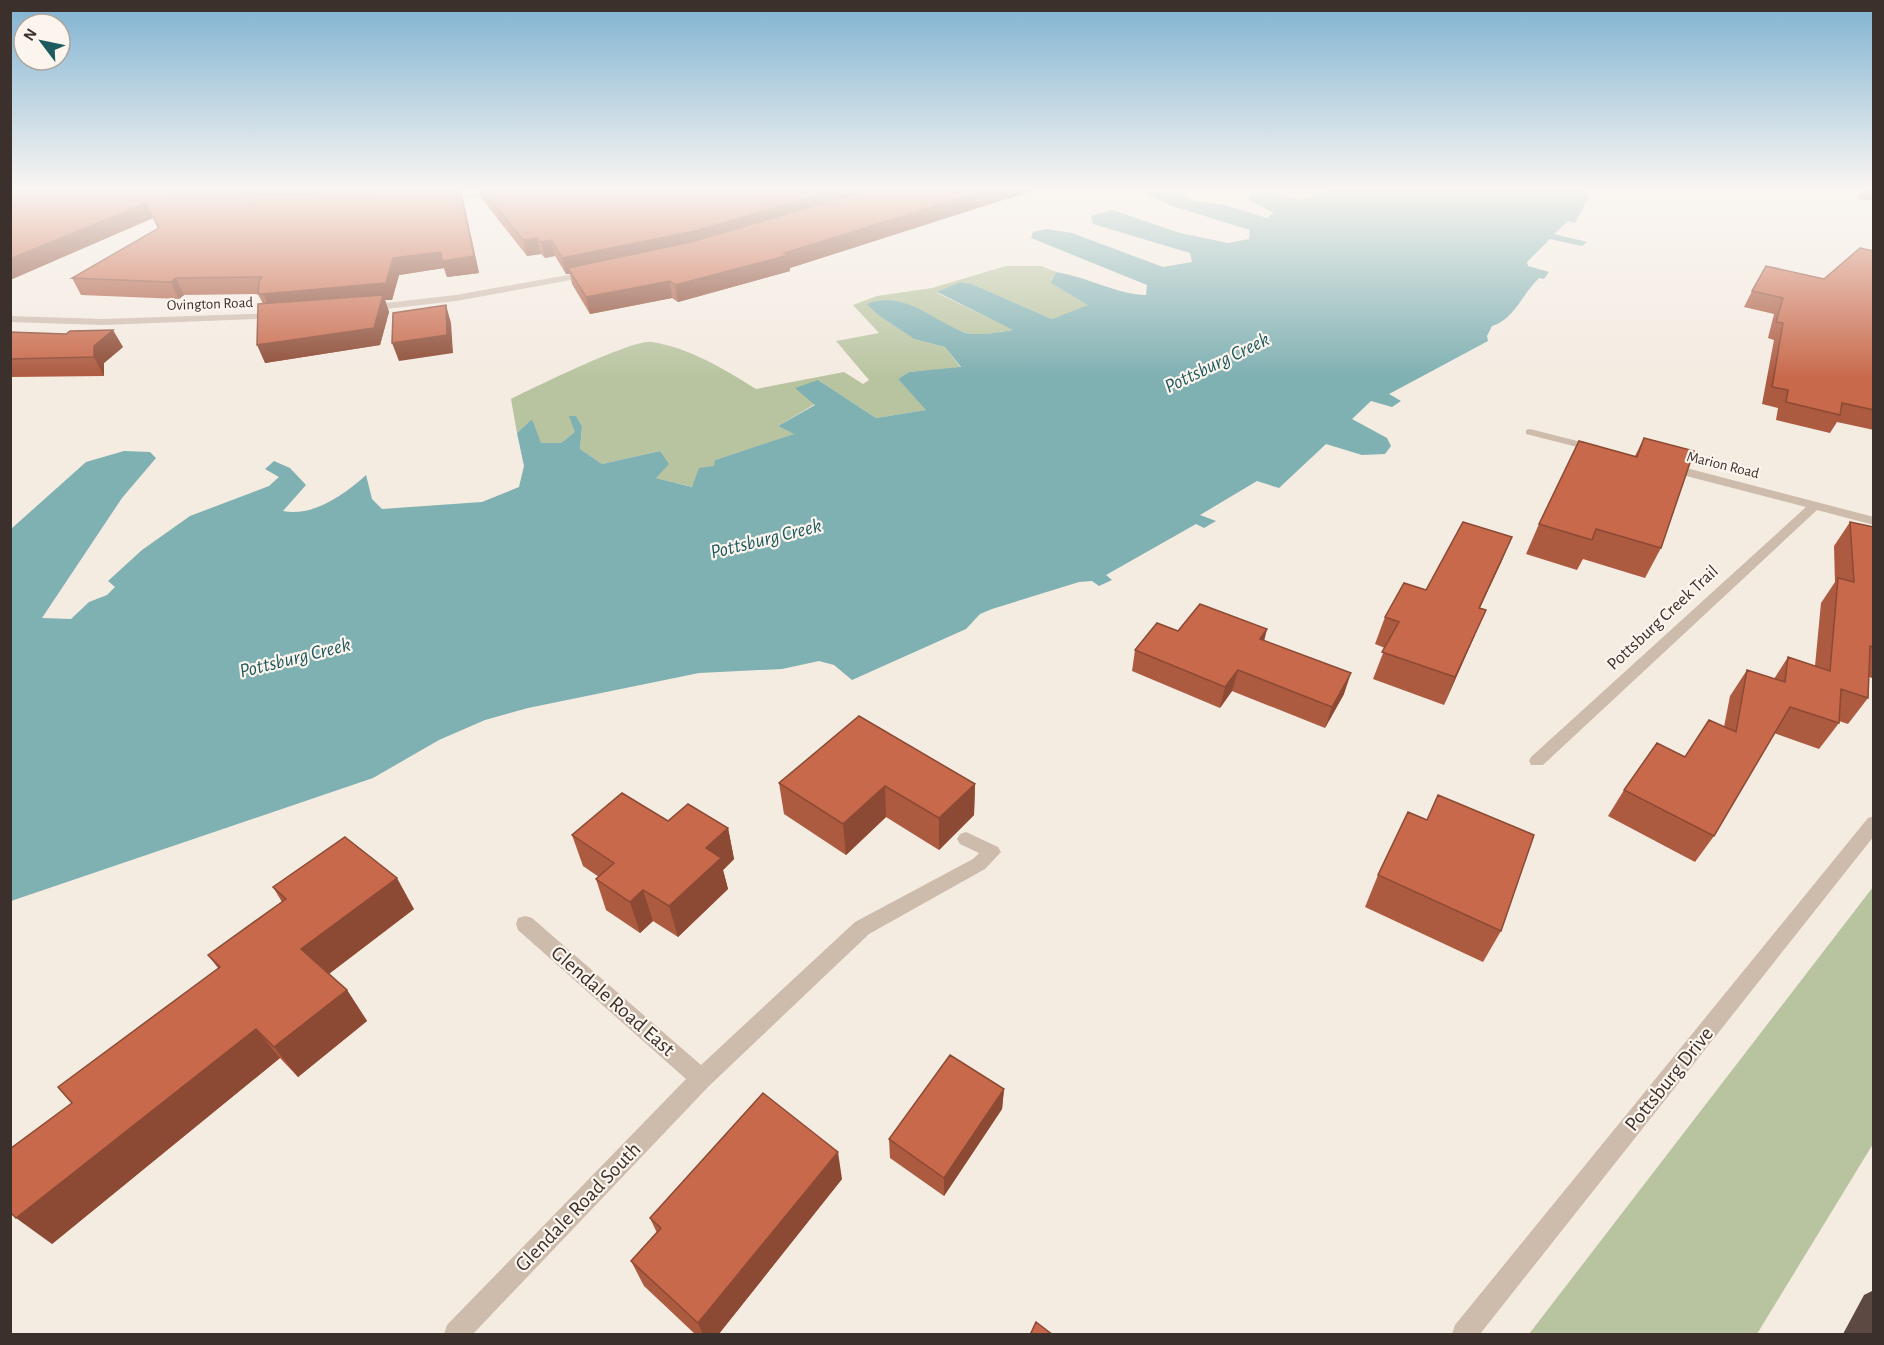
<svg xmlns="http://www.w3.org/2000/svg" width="1884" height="1345" font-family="'Alegreya Sans',sans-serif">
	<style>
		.green { fill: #b8c4a0 }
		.water { fill: #7fb0b2 }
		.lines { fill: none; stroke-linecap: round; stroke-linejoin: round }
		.minor { fill: #cdbbac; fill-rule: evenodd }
		.motorway { fill: #5c4a42; fill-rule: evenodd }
		.wall { fill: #ac5a40 }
		.shaded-wall { fill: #8c4a34 }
		.building { fill: #c8694b; stroke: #8c4a34; stroke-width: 1.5 }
		.labels { text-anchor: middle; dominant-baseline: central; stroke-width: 4.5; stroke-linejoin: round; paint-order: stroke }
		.far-street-label { font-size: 15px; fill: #3b302b; stroke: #fbf5ee }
		.street-label { font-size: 18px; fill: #3b302b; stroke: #fbf5ee }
		.water-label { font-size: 20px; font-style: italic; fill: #1f5a5e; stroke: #fbf5ee }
		.near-street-label { font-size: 21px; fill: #3b302b; stroke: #fbf5ee }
	</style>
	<rect width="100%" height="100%" fill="#f4ebe1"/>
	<path class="green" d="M 1006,266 L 1041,266 L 1056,272 L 1052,283 L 1089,305 L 1052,319 L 972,284 L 960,282 L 937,293 L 1014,330 C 1000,331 980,337 967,333 C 933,323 904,289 868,304 L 878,315 L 914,339 L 945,347 L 961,368 L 909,372 L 898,379 L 927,410 L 876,418 L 818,380 L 815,404 L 778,426 L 795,434 L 715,460 L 715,466 L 693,487 L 656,478 L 660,451 L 602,464 L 580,449 L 582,427 L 561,443 L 540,444 L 532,419 L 517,433 L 511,399 C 534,388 632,339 652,342 C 690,348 724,369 756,389 L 844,372 L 863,384 L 869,380 L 836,341 L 879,333 L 853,305 L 877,296 L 932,288 Z
		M 1873,887 L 1873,1144 L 1757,1334 L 1529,1334 Z"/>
	<path class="water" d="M 1165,190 L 1196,201 L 1225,205 L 1267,218 L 1274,213 L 1249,200 L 1250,195 L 1268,192 L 1301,200 L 1329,190 L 1589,190 L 1587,194 L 1590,195 L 1575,223 L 1568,221 L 1554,234 L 1587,242 L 1582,246 L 1550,239 L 1527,262 L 1528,266 L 1549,272 L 1544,279 L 1539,278 C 1523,293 1514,320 1492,326 L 1487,336 L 1488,341 L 1389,394 L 1401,401 L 1392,407 L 1371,401 L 1352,419 L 1387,438 L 1391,446 L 1385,454 L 1362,455 L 1326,444 L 1279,488 L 1257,481 L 1200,515 L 1216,521 L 1204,528 L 1196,524 L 1106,575 L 1112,580 L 1099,586 L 1092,581 L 1079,582 L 992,609 L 980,614 L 966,629 L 852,680 L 834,665 L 819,661 L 782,669 L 699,673 L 528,708 L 485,720 L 439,740 L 373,778 L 11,901 L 11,529 L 86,462 L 124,451 L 150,452 L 156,458 L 122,498 L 42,618 L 71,619 L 89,602 L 107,595 L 115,587 L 108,581 L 142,550 L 190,516 L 269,486 L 279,477 L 265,469 L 274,461 L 290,468 L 306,485 L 283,511 C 313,517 344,495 366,475 L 372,499 L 382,509 L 482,502 L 519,487 L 524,466 L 517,433 L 532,419 L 541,443 L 561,443 L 575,432 L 569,416 L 576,416 L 582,427 L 580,449 L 602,464 L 660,451 L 669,464 L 656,478 L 692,487 L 699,468 L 714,466 L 715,460 L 794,434 L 778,426 L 815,405 L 795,388 L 818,380 L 876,418 L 926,410 L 898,379 L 909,372 L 961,367 L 945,347 L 914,339 L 878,315 L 867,304 C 903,289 933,321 966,333 C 978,336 1001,332 1013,330 L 937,292 L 960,282 L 972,284 L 1052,319 L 1088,305 L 1051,283 L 1056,272 C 1088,277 1115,294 1146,295 L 1147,285 L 1031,238 L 1033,232 L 1046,229 L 1072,233 L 1163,267 L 1192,262 L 1190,253 L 1093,224 L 1091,216 L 1112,210 L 1180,233 L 1228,243 L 1249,239 L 1250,230 L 1169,205 L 1145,193 Z"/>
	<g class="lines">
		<path class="minor" d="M 509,190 L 531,190 L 443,201 L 439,199 Z
			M 590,271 L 594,274 L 593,276 L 456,301 L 368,311 L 363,308 L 368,305 L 456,295 Z
			M 278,313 L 281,314 L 281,318 L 103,325 L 10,322 L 10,316 L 103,319 Z
			M 1530,429 L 1601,447 L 1603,449 L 1597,452 L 1526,434 L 1526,430 Z
			M 1667,463 L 1874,517 L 1874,525 L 1817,510 L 1543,765 L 1531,765 L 1529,761 L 1531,757 L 1806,507 L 1663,470 L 1661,467 Z
			M 1874,816 L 1874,836 L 1480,1334 L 1452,1334 L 1455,1325 L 1868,818 Z
			M 966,832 L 998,847 L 1001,852 L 985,869 L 869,934 L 709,1086 L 473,1334 L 444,1334 L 447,1325 L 686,1079 L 518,930 L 516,924 L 518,918 L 525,916 L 532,918 L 701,1065 L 855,922 L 973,859 L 979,853 L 960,844 L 957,839 L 960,834 Z"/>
		<path class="motorway" d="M 1874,1290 L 1874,1334 L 1843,1334 L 1864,1295 Z"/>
	</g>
	<path class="wall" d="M 10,190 L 461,190 L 479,273 L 447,277 L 444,268 L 399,275 L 392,300 L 385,300 L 389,312 L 380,345 L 265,363 L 263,304 L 258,294 L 184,295 L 179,299 L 81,295 L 72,278 L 158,229 L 153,218 L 10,280 Z
		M 475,190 L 1037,190 L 1009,198 L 790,268 L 790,271 L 678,302 L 672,298 L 590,314 L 572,284 L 570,274 L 566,274 L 555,256 L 545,258 L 541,254 L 527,256 L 481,198 L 479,191 L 476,191 Z
		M 1859,190 L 1874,190 L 1874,201 L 1858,199 Z
		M 1874,251 L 1874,430 L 1837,422 L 1830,433 L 1776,420 L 1778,408 L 1762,404 L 1774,340 L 1768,338 L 1774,314 L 1744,307 L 1752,291 L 1824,279 Z
		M 10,332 L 123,347 L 104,363 L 104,376 L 10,377 Z
		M 1644,438 L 1661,548 L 1645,578 L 1583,559 L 1577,570 L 1526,554 L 1539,524 L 1635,456 Z
		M 1850,522 L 1874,527 L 1874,676 L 1872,678 L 1869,677 L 1868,698 L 1848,724 L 1839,721 L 1839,723 L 1819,749 L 1774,733 L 1714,836 L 1695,862 L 1608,816 L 1624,790 L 1685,757 L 1724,727 L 1730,696 L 1747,670 L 1774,679 L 1788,657 L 1815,666 L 1821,603 L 1835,582 L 1834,546 Z
		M 1512,537 L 1480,608 L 1474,637 L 1444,705 L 1373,679 L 1385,648 L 1375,644 L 1385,617 L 1426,590 Z
		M 1178,631 L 1264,641 L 1344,694 L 1325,728 L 1232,691 L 1220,708 L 1132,671 L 1135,650 Z
		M 779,783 L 975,784 L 974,815 L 939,850 L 886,817 L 846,855 L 784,814 Z
		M 668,821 L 728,828 L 734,859 L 723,870 L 728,889 L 678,937 L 653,921 L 640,933 L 606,910 L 596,879 L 599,877 L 583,866 L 572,835 Z
		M 1378,875 L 1501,931 L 1483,962 L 1365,907 Z
		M 273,887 L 414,909 L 329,974 L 347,990 L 367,1021 L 298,1077 L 280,1058 L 52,1244 L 218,968 L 208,955 L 282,902 Z
		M 1004,1089 L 1002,1109 L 944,1196 L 890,1158 L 889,1139 Z
		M 842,1179 L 718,1335 L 696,1335 L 644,1286 L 631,1261 L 657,1233 L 650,1218 Z"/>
	<path class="shaded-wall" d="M 461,190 L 479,273 L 447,277 L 444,268 L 399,275 L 392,300 L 385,300 L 389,312 L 380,345 L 265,363 L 257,345 L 271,311 L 263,294 L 393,258 Z
		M 836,190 L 886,190 L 572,273 L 568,268 L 570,274 L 566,274 L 562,258 Z
		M 987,190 L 1037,190 L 1009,198 L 790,268 L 790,271 L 678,302 L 675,285 L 784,253 Z
		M 146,203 L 153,218 L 10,280 L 10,259 Z
		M 537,238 L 541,254 L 527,256 L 523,240 Z
		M 551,240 L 555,256 L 545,258 L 541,242 Z
		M 176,278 L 184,295 L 179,299 L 171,282 Z
		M 670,281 L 672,298 L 590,314 L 586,297 Z
		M 446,305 L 451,323 L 453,353 L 399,361 L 392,343 Z
		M 113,330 L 123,347 L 104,363 L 104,376 L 94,357 L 94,346 Z
		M 1512,537 L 1501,563 L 1467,635 L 1479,608 Z
		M 1486,610 L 1474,637 L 1444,705 L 1455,677 Z
		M 1267,629 L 1262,650 L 1260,639 Z
		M 1238,670 L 1232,691 L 1220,708 L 1225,687 Z
		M 1351,673 L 1344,694 L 1325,728 L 1332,707 Z
		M 975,784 L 974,815 L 939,850 L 939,818 Z
		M 885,786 L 886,817 L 846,855 L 843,824 Z
		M 728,828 L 734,859 L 723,870 L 728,889 L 678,937 L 669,906 L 706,848 Z
		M 397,878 L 414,909 L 322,979 L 301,949 Z
		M 643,890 L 653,921 L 640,933 L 630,902 Z
		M 347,990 L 367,1021 L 298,1077 L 274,1047 Z
		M 256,1029 L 280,1058 L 52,1244 L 16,1218 Z
		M 1004,1089 L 1002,1109 L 944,1196 L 944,1178 Z
		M 838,1152 L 842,1179 L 718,1335 L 703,1335 L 698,1323 Z"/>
	<path class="building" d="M 10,190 L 154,190 L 181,193 L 295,195 L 415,190 L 460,190 L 474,256 L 442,261 L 441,252 L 393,258 L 386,283 L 263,294 L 258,294 L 259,281 L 262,277 L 176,278 L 171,282 L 72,278 L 159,228 L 146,203 L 10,259 Z
		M 483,190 L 836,190 L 695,231 L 562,258 L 551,240 L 541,242 L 537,238 L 523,240 Z
		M 869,190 L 987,190 L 784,253 L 789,255 L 675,285 L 670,281 L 586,297 L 568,268 L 691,242 Z
		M 1860,248 L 1874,251 L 1874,410 L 1842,403 L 1840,415 L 1786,402 L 1788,390 L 1772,387 L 1783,323 L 1776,322 L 1783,298 L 1752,291 L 1766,266 L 1824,279 Z
		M 383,295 L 374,328 L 257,345 L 258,304 Z
		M 446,305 L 447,335 L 392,343 L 393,313 Z
		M 113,330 L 94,346 L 94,357 L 10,359 L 10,332 L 66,334 L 70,331 Z
		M 1644,438 L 1694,451 L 1661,548 L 1596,529 L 1592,540 L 1539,524 L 1579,441 L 1637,457 Z
		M 1463,522 L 1512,537 L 1479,608 L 1486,610 L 1455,677 L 1382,652 L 1399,622 L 1385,617 L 1404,583 L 1426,590 Z
		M 1850,522 L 1874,527 L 1874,647 L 1870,646 L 1868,698 L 1841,689 L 1839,723 L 1790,707 L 1714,836 L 1624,790 L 1657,743 L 1685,757 L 1709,720 L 1736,732 L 1747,670 L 1785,682 L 1788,657 L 1830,671 L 1838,578 L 1854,582 Z
		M 1200,604 L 1267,629 L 1260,639 L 1351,673 L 1332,707 L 1238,670 L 1225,687 L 1135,650 L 1157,623 L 1178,631 Z
		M 859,716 L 975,784 L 939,818 L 885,786 L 843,824 L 779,783 Z
		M 622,793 L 668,821 L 688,804 L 728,828 L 706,848 L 721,858 L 669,906 L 643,890 L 630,902 L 596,879 L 614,863 L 572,835 Z
		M 1438,795 L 1534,835 L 1501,931 L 1378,875 L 1408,812 L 1427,820 Z
		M 345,837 L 397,878 L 301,949 L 347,990 L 274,1047 L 256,1029 L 16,1218 L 10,1212 L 10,1149 L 72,1103 L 58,1087 L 220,967 L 208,955 L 286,899 L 273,887 Z
		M 950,1055 L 1004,1089 L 944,1178 L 889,1139 Z
		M 763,1093 L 838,1152 L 698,1323 L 631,1261 L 661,1228 L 650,1218 Z
		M 1036,1322 L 1053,1335 L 1030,1335 Z"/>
	<linearGradient id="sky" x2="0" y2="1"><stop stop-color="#7eb2d2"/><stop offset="0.5" stop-color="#faf6f2"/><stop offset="1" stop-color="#faf6f2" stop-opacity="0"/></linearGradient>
	<rect width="1884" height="378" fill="url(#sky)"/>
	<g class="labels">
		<g class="far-street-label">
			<text transform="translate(210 304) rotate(-2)">Ovington Road</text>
			<text transform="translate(1723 465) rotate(14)">Marion Road</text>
		</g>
		<g class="street-label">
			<text transform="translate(1663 618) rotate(-43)">Pottsburg Creek Trail</text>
		</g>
		<g class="water-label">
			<text transform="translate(1217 363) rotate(-26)">Pottsburg Creek</text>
			<text transform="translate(766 539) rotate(-14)">Pottsburg Creek</text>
			<text transform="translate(295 658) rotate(-14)">Pottsburg Creek</text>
		</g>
		<g class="near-street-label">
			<text transform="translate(613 1001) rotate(41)">Glendale Road East</text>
			<text transform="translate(1669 1079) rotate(-51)">Pottsburg Drive</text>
			<text transform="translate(578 1207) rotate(-46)">Glendale Road South</text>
		</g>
	</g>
	<rect width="1884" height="1345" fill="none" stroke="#3b302b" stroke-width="24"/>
	<g transform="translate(42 42) rotate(302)"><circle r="28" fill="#fbf5ee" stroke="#aea6a0" stroke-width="1.5"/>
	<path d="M0-4.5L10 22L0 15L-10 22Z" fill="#1f5a5e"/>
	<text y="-9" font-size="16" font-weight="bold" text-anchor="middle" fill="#3b302b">N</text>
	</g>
</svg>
